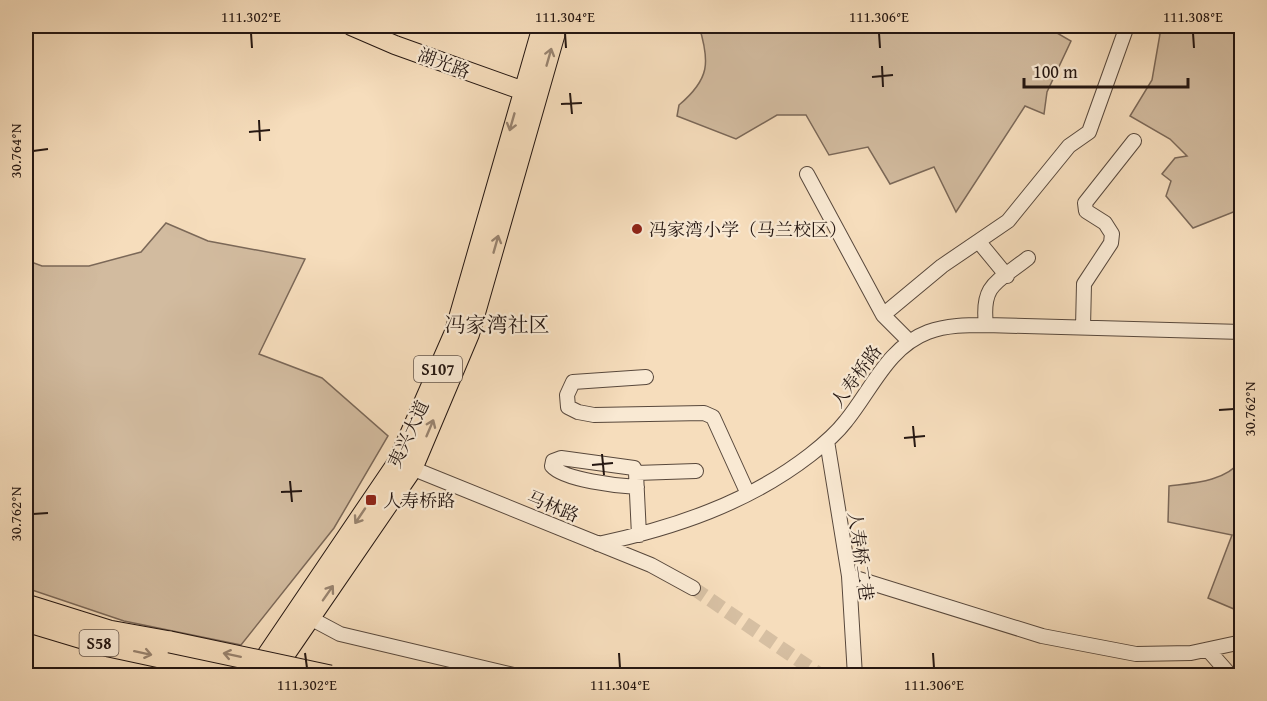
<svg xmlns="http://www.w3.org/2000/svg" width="1267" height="701" font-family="'Gentium Book Plus','Noto Serif SC',serif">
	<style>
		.green { fill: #d2bb9f; stroke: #7b6858; stroke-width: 1.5 }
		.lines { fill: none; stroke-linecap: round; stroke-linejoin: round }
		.minor-tunnel { stroke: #d6bfa2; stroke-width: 14; stroke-dasharray: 14 7; stroke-linecap: butt }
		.minor-casing { stroke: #58483c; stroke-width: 16 }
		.major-casing { stroke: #241611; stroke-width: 20 }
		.highway-casing { stroke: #241611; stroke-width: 23 }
		.minor { stroke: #f9e9d3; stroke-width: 14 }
		.major { stroke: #f6ddbc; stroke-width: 18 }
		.highway { stroke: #f6ddbc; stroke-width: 21 }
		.highway-bridge-casing { stroke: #241611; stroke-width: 23; stroke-linecap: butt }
		.highway-bridge { stroke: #f6ddbc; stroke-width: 21 }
		.oneway { stroke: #98836f }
		.ticks { fill: none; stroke: #241611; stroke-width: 2 }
		.poi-dot { fill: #8f2418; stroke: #f9e9d3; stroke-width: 2 }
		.labels { text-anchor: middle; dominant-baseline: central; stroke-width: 4.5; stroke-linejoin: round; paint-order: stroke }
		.shield { fill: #f9e9d3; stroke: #64554b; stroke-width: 1.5 }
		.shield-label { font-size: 16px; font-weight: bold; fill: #241611 }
		.street-label { font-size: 18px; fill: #241611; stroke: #f9e9d3 }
		.poi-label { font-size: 18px; fill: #241611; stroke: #f9e9d3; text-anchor: start }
		.quarter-label { font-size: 21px; fill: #241611; stroke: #f9e9d3 }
		.neatline { fill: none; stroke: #241611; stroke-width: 2 }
		.ticks-label { font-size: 15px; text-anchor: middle; fill: #241611 }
	</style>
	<rect width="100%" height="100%" fill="#f6ddbc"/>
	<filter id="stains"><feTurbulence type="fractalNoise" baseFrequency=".00333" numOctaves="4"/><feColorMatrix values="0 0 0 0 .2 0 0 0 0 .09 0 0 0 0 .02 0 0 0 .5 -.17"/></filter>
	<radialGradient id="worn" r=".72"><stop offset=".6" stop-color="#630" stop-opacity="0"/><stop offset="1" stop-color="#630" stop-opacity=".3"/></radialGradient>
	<path class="green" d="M 699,26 L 1045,26 L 1071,41 L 1047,92 L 1044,114 L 1025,106 L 956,212 L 934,167 L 890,184 L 868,147 L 829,155 L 806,115 L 777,115 L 736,139 L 677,116 L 679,105 C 710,79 710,62 699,26 Z
		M 1148,26 L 1241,26 L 1241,209 L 1193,228 L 1166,196 L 1171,181 L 1162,174 L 1175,158 L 1187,156 L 1170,139 L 1130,116 L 1152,80 L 1160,34 L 1147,28 Z
		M 166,223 L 208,241 L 305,259 L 259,354 L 322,378 L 388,436 L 334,528 L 241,645 L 124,621 L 26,588 L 26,260 L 42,266 L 89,266 L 141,252 Z
		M 1241,461 L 1241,612 L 1208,598 L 1232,535 L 1168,522 L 1169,486 C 1193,483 1224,482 1241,461 Z"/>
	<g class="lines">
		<path class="minor-tunnel" d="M 693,588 L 822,676"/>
		<g class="minor-casing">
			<path id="minor" d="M 807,174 L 883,315 L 909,341
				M 979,242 L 1007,276
				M 883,315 L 942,266 L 1008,221 L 1069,146 L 1089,132 L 1127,26
				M 986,325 C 981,283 998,282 1028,258
				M 1083,327 L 1084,284 L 1111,243 L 1112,234 L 1105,223 L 1086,211 L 1085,203 L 1134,141
				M 646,377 L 573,382 L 567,395 L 568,407 L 578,412 L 594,415 L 704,413 L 713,417 L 748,494
				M 827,441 L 849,576 L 855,676
				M 404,465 L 651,565 L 693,588
				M 636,473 L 696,471
				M 637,487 C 618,486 564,480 552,466 L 553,461 L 561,458 L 634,468 L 636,473 L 639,535
				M 598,544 C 674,528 748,503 810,455 C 823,445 836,434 846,421 C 872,389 888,347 928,332 C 947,325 967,325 986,325 L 1242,332
				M 849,576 L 1042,636 L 1136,654 L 1191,653 L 1242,642
				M 310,618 L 340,634 L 518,676
				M 1208,650 L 1231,676"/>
		</g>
		<g class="major-casing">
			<path id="major" d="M 351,26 L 395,45 L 532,94
				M 254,673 L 397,462 L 454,332 L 542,26
				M 271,676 L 413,469 L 470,334 L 558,26"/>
		</g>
		<g class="highway-casing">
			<path id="highway" d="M 26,605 L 109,631 L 170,642
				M 26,621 L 109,646 L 249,676"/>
		</g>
		<use href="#minor" class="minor"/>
		<use href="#major" class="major"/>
		<use href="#highway" class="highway"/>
		<g class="highway-bridge-casing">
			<path id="highway-bridge" d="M 170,642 L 330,676"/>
		</g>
		<use href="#highway-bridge" class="highway-bridge"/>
	</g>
	<defs><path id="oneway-shaft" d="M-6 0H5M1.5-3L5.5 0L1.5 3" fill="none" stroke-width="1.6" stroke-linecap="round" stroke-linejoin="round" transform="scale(1.5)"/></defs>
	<g class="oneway">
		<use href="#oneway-shaft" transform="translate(549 57) rotate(-74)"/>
		<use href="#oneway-shaft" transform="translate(512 122) rotate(106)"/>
		<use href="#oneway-shaft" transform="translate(496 244) rotate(-74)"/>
		<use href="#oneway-shaft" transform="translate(430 428) rotate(-67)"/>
		<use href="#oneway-shaft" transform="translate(360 516) rotate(124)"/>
		<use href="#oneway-shaft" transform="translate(328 593) rotate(-55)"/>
		<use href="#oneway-shaft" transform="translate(143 653) rotate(12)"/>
		<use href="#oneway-shaft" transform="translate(232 655) rotate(-168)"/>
	</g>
	<path class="ticks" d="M 251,33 L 252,48M 565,33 L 566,48M 879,33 L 880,48M 1193,33 L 1194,48M 882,66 L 883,87M 872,77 L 893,75M 570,93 L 572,114M 561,104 L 582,103M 259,120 L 260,141M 249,132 L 270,130M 33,151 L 48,149M 1219,410 L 1234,409M 913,426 L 915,447M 904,438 L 925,436M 602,454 L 604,475M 592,465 L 613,463M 290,481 L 292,502M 281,492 L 302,491M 33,514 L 48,513M 305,653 L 307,668M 619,653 L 620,668M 933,653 L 934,668"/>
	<g class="poi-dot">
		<circle cx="637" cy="229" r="6"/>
		<rect x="365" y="494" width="12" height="12" rx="3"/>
	</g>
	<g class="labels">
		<g class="shield">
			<rect x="414" y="356" width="48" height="26" rx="4.5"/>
			<rect x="79.5" y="630" width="39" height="26" rx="4.5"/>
		</g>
		<g class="shield-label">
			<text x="438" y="369">S107</text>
			<text x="99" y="643">S58</text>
		</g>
		<g class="street-label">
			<text transform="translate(444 63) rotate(20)">湖光路</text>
			<text transform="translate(856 376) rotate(-54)">人寿桥路</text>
			<text transform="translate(408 434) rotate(-65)">夷兴大道</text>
			<text transform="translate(553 506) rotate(22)">马林路</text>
			<text transform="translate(861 556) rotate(82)">人寿桥二巷</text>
		</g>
		<g class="poi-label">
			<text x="649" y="229">冯家湾小学（马兰校区）</text>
			<text x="383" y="500">人寿桥路</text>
		</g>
		<g class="quarter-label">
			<text x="497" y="324">冯家湾社区</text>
		</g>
	</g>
	<rect width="1267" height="701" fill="none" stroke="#f6ddbc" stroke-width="66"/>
	<path d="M1024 78v9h164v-9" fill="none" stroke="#241611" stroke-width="3"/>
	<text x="1033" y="78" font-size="18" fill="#241611" stroke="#f9e9d3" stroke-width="4.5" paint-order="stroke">100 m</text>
	<rect x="33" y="33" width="1201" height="635" class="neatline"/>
	<g class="ticks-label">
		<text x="251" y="22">111.302°E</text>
		<text x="565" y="22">111.304°E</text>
		<text x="879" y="22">111.306°E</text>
		<text x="1193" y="22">111.308°E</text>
		<text transform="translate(16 151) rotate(-90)" y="5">30.764°N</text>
		<text transform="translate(1250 409) rotate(-90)" y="5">30.762°N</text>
		<text transform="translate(16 514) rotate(-90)" y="5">30.762°N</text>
		<text x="307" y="690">111.302°E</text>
		<text x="620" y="690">111.304°E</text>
		<text x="934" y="690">111.306°E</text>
	</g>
	<rect width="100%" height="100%" filter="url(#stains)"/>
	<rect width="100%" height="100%" fill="url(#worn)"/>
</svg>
